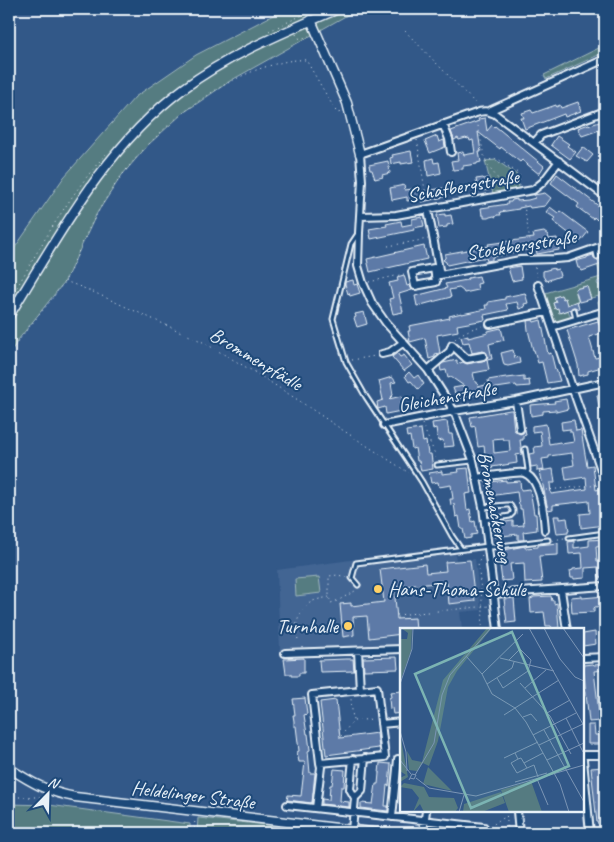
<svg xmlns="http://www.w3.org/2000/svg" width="614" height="842" font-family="Caveat,sans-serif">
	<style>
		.built { fill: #426593 }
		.green { fill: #557b81; stroke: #9eb6bc }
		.building { fill: #5d7aa7; stroke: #e8f1f8; fill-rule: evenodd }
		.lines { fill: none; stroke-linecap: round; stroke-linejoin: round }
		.service-casing { stroke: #e8f1f8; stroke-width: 7 }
		.minor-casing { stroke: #e8f1f8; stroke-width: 10 }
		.tertiary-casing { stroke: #e8f1f8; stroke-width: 11 }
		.path { stroke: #e8f1f8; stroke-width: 1; stroke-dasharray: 1 4; stroke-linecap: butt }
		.service { stroke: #1f4a7a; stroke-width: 3 }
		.minor { stroke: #1f4a7a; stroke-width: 6 }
		.tertiary { stroke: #1f4a7a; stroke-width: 8 }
		.poi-dot { fill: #ffd166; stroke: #1f4a7a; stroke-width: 2 }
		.labels { text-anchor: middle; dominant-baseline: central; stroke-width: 4; stroke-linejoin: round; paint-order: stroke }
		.street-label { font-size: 20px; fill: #e8f1f8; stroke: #1f4a7a }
		.poi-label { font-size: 20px; fill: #e8f1f8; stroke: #1f4a7a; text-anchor: start }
		.inset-road { fill: none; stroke: #7b95b5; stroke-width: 1 }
		.view { fill: #7cb4b3; fill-opacity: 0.15; stroke: #7cb4b3; stroke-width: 2.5 }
		.inset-edge { fill: none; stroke: #e8f1f8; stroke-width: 2.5 }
	</style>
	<rect width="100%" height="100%" fill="#325888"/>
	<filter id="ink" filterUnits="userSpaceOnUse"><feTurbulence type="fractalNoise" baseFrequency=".02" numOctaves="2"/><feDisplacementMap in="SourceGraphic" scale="10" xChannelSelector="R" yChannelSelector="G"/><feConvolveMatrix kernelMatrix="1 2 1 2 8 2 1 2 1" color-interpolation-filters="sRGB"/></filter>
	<g filter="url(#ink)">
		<path class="built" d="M 454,546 L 456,561 L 475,559 L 481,610 L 460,612 L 462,629 L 402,630 L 401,646 L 280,651 L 277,570 Z"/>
		<path class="green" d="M 285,9 L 358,9 L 230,81 L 183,113 L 148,145 L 122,175 L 97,213 L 65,281 L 18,340 L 9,355 L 9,256 L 64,177 L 135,97 L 196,55 Z
			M 605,45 L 605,52 L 546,79 L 544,75 Z
			M 496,160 L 517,175 L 519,188 L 493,194 L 485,161 Z
			M 605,263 L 605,279 L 598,281 L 597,283 L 598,285 L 600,285 L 601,290 L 603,290 L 605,294 L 605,308 L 600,309 L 598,302 L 601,301 L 599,296 L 591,298 L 586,286 L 575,289 L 578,301 L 570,304 L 567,306 L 561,295 L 555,297 L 556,302 L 553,303 L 555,309 L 558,308 L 560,313 L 568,310 L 571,318 C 565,320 559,324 554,319 L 545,293 L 601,277 L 597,264 Z
			M 319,577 L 321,593 L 296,596 L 295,579 Z
			M 9,804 L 49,805 L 190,824 L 190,833 L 9,833 Z
			M 198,818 L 347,833 L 197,833 Z"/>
		<path class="building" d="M 578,102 L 581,111 L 565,117 L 564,114 L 525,129 L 521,118 L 524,118 L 522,113 L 531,110 L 533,113 L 556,105 L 556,107 L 560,105 L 561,108 Z
			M 605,117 L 605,128 L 582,136 L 578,128 L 589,124 L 590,125 L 603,121 Z
			M 485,118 L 487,131 L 492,125 L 494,127 L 495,126 L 544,166 L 539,174 L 522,160 L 520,162 L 501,147 L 500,149 L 478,132 L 481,152 L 479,152 L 481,162 L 477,163 L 477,164 L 463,166 L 463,169 L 453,170 L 451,161 L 458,160 L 457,153 L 463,152 L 464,155 L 475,153 L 473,140 L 470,141 L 469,138 L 467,139 L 466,138 L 459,140 L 458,138 L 454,140 L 451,131 L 479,121 L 478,119 Z
			M 437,136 L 439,142 L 444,140 L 445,147 L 430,153 L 425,141 Z
			M 557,136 L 569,144 L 567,146 L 576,152 L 570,159 L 551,145 Z
			M 583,147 L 593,155 L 587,162 L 576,156 Z
			M 411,151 L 413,162 L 401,164 L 401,162 L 391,164 L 390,158 L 393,157 L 392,155 Z
			M 433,158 L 434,163 L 439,162 L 441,173 L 428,176 L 426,160 Z
			M 388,161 L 390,173 L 382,175 L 383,177 L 375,179 L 372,170 L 370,170 L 369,165 Z
			M 557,174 L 605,211 L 605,220 L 600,216 L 597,220 L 594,217 L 593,219 L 577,207 L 579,204 L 551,183 Z
			M 483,178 L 484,179 L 487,178 L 489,190 L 478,191 L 476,179 Z
			M 404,185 L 405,190 L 420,188 L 420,189 L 421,189 L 421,192 L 443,188 L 444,197 L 422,202 L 422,198 L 407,201 L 407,197 L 392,200 L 390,188 Z
			M 545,193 L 551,198 L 545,206 L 530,208 L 529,206 L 519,208 L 519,209 L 500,212 L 501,215 L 497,215 L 496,217 L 494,216 L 490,217 L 488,218 L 484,218 L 484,215 L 482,215 L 481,208 L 508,204 L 507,202 L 511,202 L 512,200 L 517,199 L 517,201 L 528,200 L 535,198 L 534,195 Z
			M 550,207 L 558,213 L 560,211 L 588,232 L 580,242 L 553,221 L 555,218 L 546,212 Z
			M 445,214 L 445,216 L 451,215 L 453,224 L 447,225 L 447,227 L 439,228 L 437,215 Z
			M 422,217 L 424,226 L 413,228 L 414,230 L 371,239 L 369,229 L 387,226 L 386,224 L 401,221 L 402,226 L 412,224 L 412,219 Z
			M 544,232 L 548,235 L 549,239 L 557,238 L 559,250 L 537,254 L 536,248 L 492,257 L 492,260 L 487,261 L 486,258 L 480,258 L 447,265 L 446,262 L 443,260 L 445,258 L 445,254 L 489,246 L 488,244 L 534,238 L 533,234 Z
			M 424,246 L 427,259 L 370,272 L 367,259 Z
			M 599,252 L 600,254 L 605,252 L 605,263 L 582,271 L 580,268 L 578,268 L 576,261 L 587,258 L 587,257 L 593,255 L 595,260 L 598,260 L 600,258 Z
			M 520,266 L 522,279 L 512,281 L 508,268 Z
			M 554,268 L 554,270 L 558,269 L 560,276 L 546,281 L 543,276 L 543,271 Z
			M 404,275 L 407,286 L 410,285 L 412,290 L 399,294 L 403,312 L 393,314 L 389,299 L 393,298 L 389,283 L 398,281 L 397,277 Z
			M 479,276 L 481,283 L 477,284 L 478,290 L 464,293 L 463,291 L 459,288 L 449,290 L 451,297 L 417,306 L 415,296 L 447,288 L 445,284 L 467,280 L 468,278 Z
			M 353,280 L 354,285 L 357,284 L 360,293 L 350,296 L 349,293 L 348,294 L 345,284 L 345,282 Z
			M 587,286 L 591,299 L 579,302 L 575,289 Z
			M 525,293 L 528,303 L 524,304 L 525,307 L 519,309 L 517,302 L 506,304 L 508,310 L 484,315 L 485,320 L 457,325 L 458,331 L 437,335 L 440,353 L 435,354 L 435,357 L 429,359 L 425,338 L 410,342 L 408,331 L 410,331 L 409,326 L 450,318 L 449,316 L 462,313 L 462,314 L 486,309 L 485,305 L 488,305 L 488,302 L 505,299 L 505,297 Z
			M 561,295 L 563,299 L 565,298 L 567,305 L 577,301 L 579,309 L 577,309 L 574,307 L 571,309 L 559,313 L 558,308 L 555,309 L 553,303 L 556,302 L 554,297 Z
			M 364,312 L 367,324 L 357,327 L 354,318 L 356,317 L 355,314 Z
			M 533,320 L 534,322 L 541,320 L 548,354 L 551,353 L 555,369 L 556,369 L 560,381 L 547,383 L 542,362 L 538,363 L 534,350 L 533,350 L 528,330 L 527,321 Z
			M 598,321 L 602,333 L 589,337 L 595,358 L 605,356 L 605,366 L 588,371 L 588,374 L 579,376 L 578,365 L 567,330 Z
			M 501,328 L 504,340 L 489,344 L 492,359 L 487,360 L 489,370 L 473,373 L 475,382 L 477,382 L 478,387 L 489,384 L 491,395 L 479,396 L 479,394 L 457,399 L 453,388 L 464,386 L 451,377 L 448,378 L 446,370 L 441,371 L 440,366 L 443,363 L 457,360 L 457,364 L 463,362 L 467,364 L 486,360 L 488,356 L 486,352 L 483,351 L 472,353 L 469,342 L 463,343 L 461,337 L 468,335 L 468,338 L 488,333 L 488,331 Z
			M 513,350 L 515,358 L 519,357 L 520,363 L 508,366 L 504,365 L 501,353 Z
			M 397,353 L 400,357 L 404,355 L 412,365 L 404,371 L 392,357 Z
			M 409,372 L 414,378 L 418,375 L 424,384 L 418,389 L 411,381 L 409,382 L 405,376 Z
			M 524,376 L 524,381 L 529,380 L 530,386 L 517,387 L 516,385 L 490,389 L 488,380 L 506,377 L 507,378 Z
			M 392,377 L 396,382 L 391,383 L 393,395 L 389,399 L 402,396 L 403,403 L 400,403 L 401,411 L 386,414 L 385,407 L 378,409 L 377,402 L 383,400 L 379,381 Z
			M 605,394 L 605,423 L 602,424 L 597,395 Z
			M 566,399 L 568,409 L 556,412 L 556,410 L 543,411 L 543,414 L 531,416 L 530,405 L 555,403 L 554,401 Z
			M 510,410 L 512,410 L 514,430 L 520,434 L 523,433 L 525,429 L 526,435 L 523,436 L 523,440 L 520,440 L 522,454 L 516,455 L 517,463 L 492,467 L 493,468 L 487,469 L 484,446 L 478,447 L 475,426 L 472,427 L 470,417 ZM 503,438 L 504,440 L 509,440 L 510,451 L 494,453 L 493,439 Z
			M 574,420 L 576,431 L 581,430 L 587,466 L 593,465 L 596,490 L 600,489 L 603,512 L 605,512 L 605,525 L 581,528 L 580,514 L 590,513 L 589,501 L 553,505 L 553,509 L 548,510 L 540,471 L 553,469 L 555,483 L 550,483 L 551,494 L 587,489 L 586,477 L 566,480 L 564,467 L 574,465 L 572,453 L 549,456 L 549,458 L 542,459 L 544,470 L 537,471 L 537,466 L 531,467 L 529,454 L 535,453 L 534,447 L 542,446 L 540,431 L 532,432 L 532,426 L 546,424 L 549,444 L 560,442 L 561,444 L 574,442 L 572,432 L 570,432 L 570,429 L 562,430 L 561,422 Z
			M 447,421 L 449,434 L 452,434 L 454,446 L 444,447 L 443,440 L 438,441 L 436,428 L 433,429 L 432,423 Z
			M 421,429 L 423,442 L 426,441 L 428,454 L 431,454 L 433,469 L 421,471 L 419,461 L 417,461 L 415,448 L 412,449 L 410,436 L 407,437 L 406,431 Z
			M 468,468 L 471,493 L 465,494 L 467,510 L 470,509 L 472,522 L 475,521 L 477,534 L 471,535 L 471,538 L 465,539 L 463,529 L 461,529 L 459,516 L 456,517 L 454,504 L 451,505 L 450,499 L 453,499 L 451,485 L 439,487 L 438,482 L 431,483 L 429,473 L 442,471 L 442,474 L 459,472 L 458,469 Z
			M 506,480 L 506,482 L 520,481 L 521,490 L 530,489 L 534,514 L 536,514 L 537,530 L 523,532 L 524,540 L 518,540 L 518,534 L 495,537 L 494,526 L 497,526 L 497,523 L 513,521 L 513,526 L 524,525 L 522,509 L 520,509 L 520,505 L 519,505 L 517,492 L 489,496 L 487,485 L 490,485 L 490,482 Z
			M 554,516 L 560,516 L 560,519 L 567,518 L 569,531 L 568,531 L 568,533 L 557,534 Z
			M 604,539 L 604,545 L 596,546 L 597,561 L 605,561 L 605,577 L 599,577 L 598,567 L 585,568 L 585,578 L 574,579 L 574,578 L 571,578 L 570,571 L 573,570 L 573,569 L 583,568 L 582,553 L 569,554 L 568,542 L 574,541 L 574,548 L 589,546 L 589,540 Z
			M 558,543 L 558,555 L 539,556 L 542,582 L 525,583 L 524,563 L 510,564 L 512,580 L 502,581 L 499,558 L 505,557 L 504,550 L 525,546 L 525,548 L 538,547 L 538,545 Z
			M 470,560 L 475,601 L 449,604 L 447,582 L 394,587 L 397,619 L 415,618 L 416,630 L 402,630 L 402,634 L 369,638 L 367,616 L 353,617 L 354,635 L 343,637 L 340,604 L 351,603 L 351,606 L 384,602 L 380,569 L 425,564 L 426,573 L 446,571 L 445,562 Z
			M 551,596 L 552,601 L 554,600 L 554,604 L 557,603 L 559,628 L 552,629 L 551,626 L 546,626 L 544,612 L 531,613 L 530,599 L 533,598 L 533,597 Z
			M 582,596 L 582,598 L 605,596 L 605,606 L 595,607 L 594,608 L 594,612 L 572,613 L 571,597 Z
			M 514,598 L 516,622 L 507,623 L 504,599 Z
			M 595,632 L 596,644 L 583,646 L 583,634 Z
			M 397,657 L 398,669 L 364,670 L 363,658 Z
			M 304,658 L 304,673 L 299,673 L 299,676 L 291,676 L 291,674 L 286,674 L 284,659 Z
			M 346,659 L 353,659 L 354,671 L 320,672 L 319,660 Z
			M 593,664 L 594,665 L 605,664 L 605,670 L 594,671 L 600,721 L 589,722 L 583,665 Z
			M 402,691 L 402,713 L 393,714 L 392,708 L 390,709 L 389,698 L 391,697 L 390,692 Z
			M 305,698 L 307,714 L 304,715 L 307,734 L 308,734 L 310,750 L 308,751 L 310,773 L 315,773 L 312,803 L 287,800 L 288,795 L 301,796 L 305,762 L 299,762 L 297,752 L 299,751 L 296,726 L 294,726 L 294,721 L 293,715 L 295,715 L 293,699 Z
			M 336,700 L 340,738 L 377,733 L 379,748 L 326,755 L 320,702 Z
			M 588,725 L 594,725 L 595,735 L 600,735 L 600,744 L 588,744 Z
			M 380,763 L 391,764 L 389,786 L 387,785 L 385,806 L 388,806 L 388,811 L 361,808 L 361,803 L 373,804 L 376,784 L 378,784 Z
			M 603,767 L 604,781 L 605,781 L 605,823 L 597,823 L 591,768 Z
			M 334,769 L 345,770 L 344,787 L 341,787 L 340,801 L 349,802 L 349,807 L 322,804 L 322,799 L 329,800 L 330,785 L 332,785 Z"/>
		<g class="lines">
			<g class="service-casing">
				<path id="service" d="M 357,235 L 351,244 L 333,319 L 346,362 L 366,397 L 422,482 L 452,536 L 461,549
					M 595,248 L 597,257
					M 574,310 L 576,320
					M 599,314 L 605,331
					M 525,449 L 528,470 L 526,474
					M 437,465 L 472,461
					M 483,507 L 507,505 L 510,505 L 513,510 L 513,513 L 510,516 L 485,520
					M 569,538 L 605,533
					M 358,585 L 352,578 L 356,563 L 488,546 L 492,547 L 548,540"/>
			</g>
			<g class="minor-casing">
				<path id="minor" d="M 489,111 L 605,59
					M 443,124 L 449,139 L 451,152
					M 534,143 L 541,135 L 605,111
					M 428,210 L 440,275 L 520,260 L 555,259 L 568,258 L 605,245
					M 360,216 L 396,215 L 533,190 L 543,182 L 559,161
					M 435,275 L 434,268 L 412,272 L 415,286 L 436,282 L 435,275 L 440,275
					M 538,285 L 573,390 L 605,481
					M 490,324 L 547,312
					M 552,327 L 605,311
					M 382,354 L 390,352 L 404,342
					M 428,370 L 450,351 L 452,345 L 467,359 L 483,356
					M 516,401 L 520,429
					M 384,425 L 454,411 L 516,401 L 605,382
					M 476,478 C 485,477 518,471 524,473 C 541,479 544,515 545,530
					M 561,590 L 567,630
					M 493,594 L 605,586
					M 498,630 L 483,507 L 473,460 L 454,411 L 428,370 L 386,323 L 372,303 L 363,283 L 358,266 L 359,233 L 362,181 L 360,154 L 476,113 C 483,110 488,111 495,114 L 605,196
					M 358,651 L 360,690 L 312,695 L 320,763 L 385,757 L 377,688 L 360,690
					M 285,653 L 402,649
					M 583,658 L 605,657
					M 381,724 L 402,722
					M 583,755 L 605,755
					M 583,760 L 590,833
					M 355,798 L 362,791 L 365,758
					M 287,805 L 484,827
					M 316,808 L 321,767 L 320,763
					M 517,811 L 519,833
					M 392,817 L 398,759
					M 352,830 L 355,798 L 350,789 L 353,759
					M 423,832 L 426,811"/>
			</g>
			<g class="tertiary-casing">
				<path id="tertiary" d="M 311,20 L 347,103 L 360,154
					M 9,316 C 59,235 105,147 183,89 C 230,54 285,32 338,9
					M 9,768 C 32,783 48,792 75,797 L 380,833"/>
			</g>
			<path class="path" d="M 269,31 L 315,9
				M 405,31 L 478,106
				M 296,34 C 299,42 304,37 309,36
				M 477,121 L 485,160 L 498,159 L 519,174 L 520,186
				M 417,140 L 427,203
				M 486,161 C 489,173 502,175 498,189
				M 500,181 L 515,186
				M 523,200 L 532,253
				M 388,246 L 428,239
				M 535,267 L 537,277
				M 65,281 L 91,291 L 201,341 L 256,373 L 298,400 L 341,429 L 409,473
				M 369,282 L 404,274
				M 12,296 C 40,247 68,196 106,154
				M 455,339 C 462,332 473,328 482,326
				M 9,355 C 25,329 47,308 64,282 C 68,276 71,269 74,262 C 81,246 88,229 97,214 C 129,153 199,88 265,67 C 279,63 291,59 306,60 L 337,113 L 342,112
				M 352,360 L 375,356
				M 422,424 L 435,454 L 436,459
				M 546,490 L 600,485
				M 553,540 L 564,538
				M 482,556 L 478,563 L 483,610 L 482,630
				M 346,577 L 338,575 L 329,576 L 329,597 L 331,603 L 339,600 L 355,591 L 356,589
				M 397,615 L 489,606
				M 298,639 C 292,626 301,607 313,601 C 318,599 325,598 329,597
				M 354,721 L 372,719
				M 341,736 L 353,721 L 351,699
				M 9,797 L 45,797
				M 506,811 L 508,833
				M 490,827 L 499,820 L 506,817
				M 385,828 L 416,831
				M 194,833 L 195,819"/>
			<use href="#service" class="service"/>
			<use href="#minor" class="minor"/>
			<use href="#tertiary" class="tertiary"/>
		</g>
	</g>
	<g class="poi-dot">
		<circle cx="378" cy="589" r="5"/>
		<circle cx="348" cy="626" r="5"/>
	</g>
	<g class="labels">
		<g class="street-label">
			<text transform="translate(463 186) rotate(-10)">Schafbergstraße</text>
			<text transform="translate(521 245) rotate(-9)">Stockbergstraße</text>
			<text transform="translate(256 359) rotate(31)">Brommenpfädle</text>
			<text transform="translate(447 397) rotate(-10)">Gleichenstraße</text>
			<text transform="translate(495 507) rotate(79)">Bromenackerweg</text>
			<text transform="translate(193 795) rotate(7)">Heldelinger Straße</text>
		</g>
		<g class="poi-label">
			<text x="388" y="589">Hans-Thoma-Schule</text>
			<text x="338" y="626" text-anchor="end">Turnhalle</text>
		</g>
	</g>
	<g transform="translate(400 628)">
		<rect width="184" height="184" fill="#325888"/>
		<path d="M 1,0 L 12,0 L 11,23 L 0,54 L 0,11 L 7,11 L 8,5 ZM 87,0 L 92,0 L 57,43 L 48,59 L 38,113 L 29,138 L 23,135 L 17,143 L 9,142 L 7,123 L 12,132 L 22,134 L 43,52 ZM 0,106 L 8,149 L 0,154 L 0,150 L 6,147 L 0,143 ZM 28,139 L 52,163 L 23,156 ZM 131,153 L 142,184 L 109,184 L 101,162 ZM 4,155 L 24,159 L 29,169 L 54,170 L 58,180 L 55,184 L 24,184 L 20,176 L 13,184 L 19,170 L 12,161 L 0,159 ZM 101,164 L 105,175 L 82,184 L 63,184 L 64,176 Z" fill="#557b81"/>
		<path class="inset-road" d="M 129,0 L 184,98M 144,0 L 160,31 L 175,49 L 184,53M 163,0 L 184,30M 66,28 L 82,46 L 92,66 L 115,80 L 126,94 L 160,156 L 169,184M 100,30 L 154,43M 82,46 L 123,6M 97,50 L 103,60 L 128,43 L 131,32 L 120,21 L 109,32M 120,55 L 150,88 L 171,126M 0,56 L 12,21 L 13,0M 87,56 L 112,40 L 114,34M 125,60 L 146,42M 147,85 L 170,72M 104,87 L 159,52M 123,89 L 131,86 L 137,93M 166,90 L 183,124M 144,102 L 184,174M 0,103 L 6,124 L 7,143M 133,107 L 176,85M 139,117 L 183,96M 115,125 L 118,131 L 111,135 L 117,145 L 127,140 L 121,130 L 118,131M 104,130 L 138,114M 0,132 L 11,146M 147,132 L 184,115M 124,135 L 143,125M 127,140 L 134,137 L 138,149M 15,147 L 34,115 L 42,67 L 50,47 L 91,0M 16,150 L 29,160 L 76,168 L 184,137M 137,151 L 148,177M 9,152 L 12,146 L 16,147 L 14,151 L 10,150M 115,154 L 147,145M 59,184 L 64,167"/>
		<path class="view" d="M 112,4 L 169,138 L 71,180 L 15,46 Z"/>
		<rect width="184" height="184" class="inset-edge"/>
	</g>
	<rect width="614" height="842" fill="none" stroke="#1f4a7a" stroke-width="30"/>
	<rect x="15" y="15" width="584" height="812" fill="none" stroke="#e8f1f8" stroke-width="2" filter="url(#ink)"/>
	<g transform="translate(48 794) rotate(23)" stroke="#1f4a7a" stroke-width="4" paint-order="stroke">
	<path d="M0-4L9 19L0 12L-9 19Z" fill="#e8f1f8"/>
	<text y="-8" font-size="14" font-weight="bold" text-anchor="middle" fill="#e8f1f8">N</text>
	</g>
</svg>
